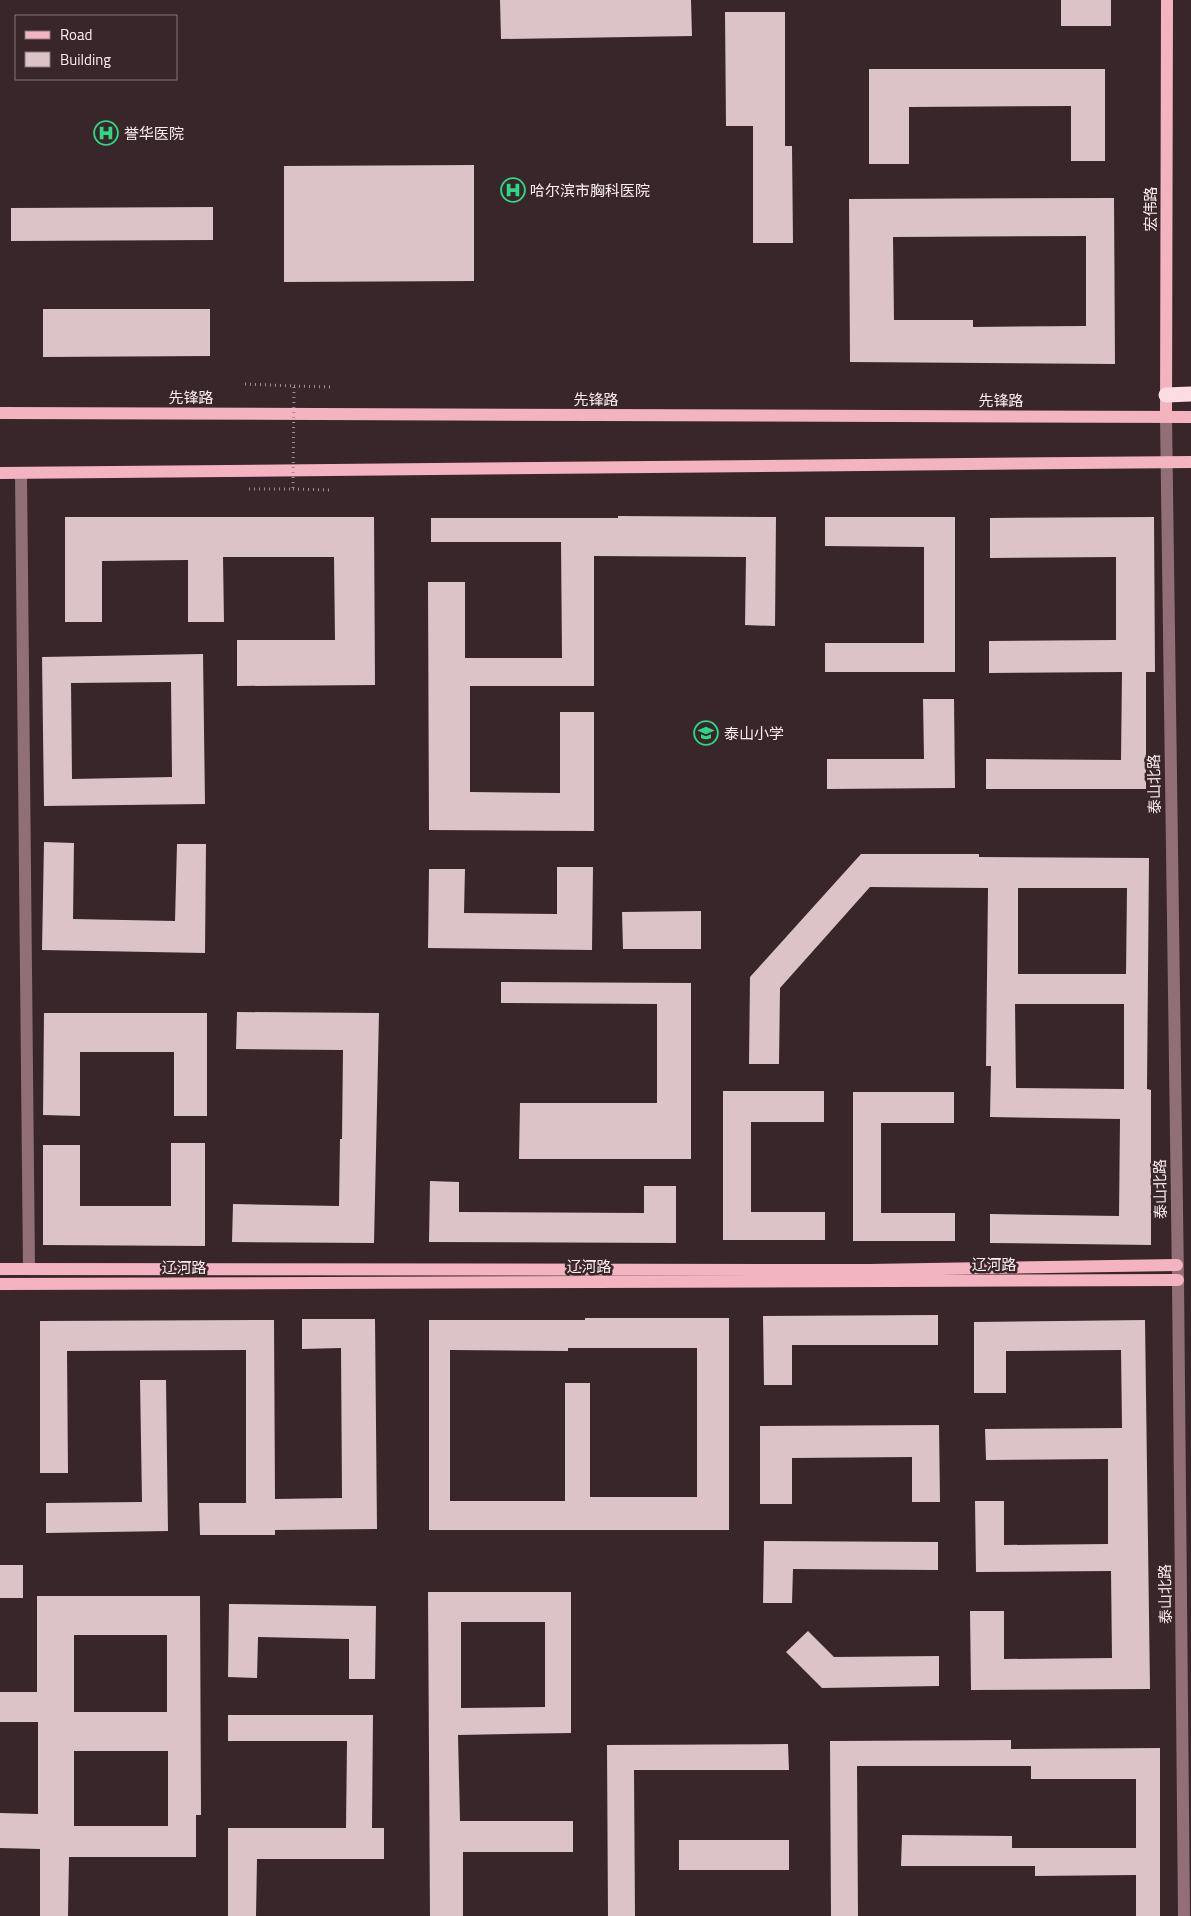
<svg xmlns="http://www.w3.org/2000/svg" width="1191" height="1916" font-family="'Titillium Web','Noto Sans SC',sans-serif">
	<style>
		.building { fill: #dbc3c7; fill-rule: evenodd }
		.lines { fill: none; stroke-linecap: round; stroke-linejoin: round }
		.path { stroke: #9e8e92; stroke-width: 3; stroke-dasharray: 1 4; stroke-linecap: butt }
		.minor { stroke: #907076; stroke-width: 12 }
		.major { stroke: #f4b3c0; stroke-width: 12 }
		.highway { stroke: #fddde3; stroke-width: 15 }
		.path-bridge { stroke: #9e8e92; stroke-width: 3; stroke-dasharray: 1 4; stroke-linecap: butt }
		.labels { text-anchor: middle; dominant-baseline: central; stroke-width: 5; stroke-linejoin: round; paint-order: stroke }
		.poi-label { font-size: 15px; fill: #faedf0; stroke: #39262a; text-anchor: start }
		.street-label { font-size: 15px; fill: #faedf0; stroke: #39262a }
	</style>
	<rect width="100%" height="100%" fill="#39262a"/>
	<path class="building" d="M 500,0 L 691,0 L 692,36 L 501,39 Z
		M 1061,0 L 1111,0 L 1111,26 L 1061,26 Z
		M 725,12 L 785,12 L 785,146 L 792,146 L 793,243 L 753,243 L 753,126 L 726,126 Z
		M 869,69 L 1105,69 L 1105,161 L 1071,161 L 1071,106 L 909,107 L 909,164 L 869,164 Z
		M 474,165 L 474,281 L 284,282 L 284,166 Z
		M 1114,198 L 1115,364 L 850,362 L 849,199 ZM 1086,236 L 1086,326 L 973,327 L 973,320 L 894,320 L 893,237 Z
		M 213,207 L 213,240 L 11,241 L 11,208 Z
		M 43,309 L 210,309 L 210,356 L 43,357 Z
		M 618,516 L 776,517 L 775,626 L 745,625 L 746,557 L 594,556 L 594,686 L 470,686 L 470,792 L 560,793 L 560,712 L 594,712 L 594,831 L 429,830 L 428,582 L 465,582 L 465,658 L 562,658 L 561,542 L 431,542 L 431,518 L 618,518 Z
		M 65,517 L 374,517 L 375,685 L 237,686 L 237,640 L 335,640 L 334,557 L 223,557 L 224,622 L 188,622 L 188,560 L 102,561 L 102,622 L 65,622 Z
		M 825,517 L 955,517 L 955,672 L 825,672 L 825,643 L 924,643 L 924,547 L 825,546 Z
		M 1154,517 L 1155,672 L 1146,672 L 1146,789 L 986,789 L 986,759 L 1121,760 L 1122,672 L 989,673 L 989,641 L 1116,640 L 1116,557 L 990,558 L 990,518 Z
		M 203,654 L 205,804 L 44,806 L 42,657 ZM 171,682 L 172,777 L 72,779 L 71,683 Z
		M 923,699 L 954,699 L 955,788 L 827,789 L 827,759 L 924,759 Z
		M 44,842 L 74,843 L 73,919 L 175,921 L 177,844 L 206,844 L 205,953 L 42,950 Z
		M 861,854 L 979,854 L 979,857 L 1149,858 L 1147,1089 L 1151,1090 L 1151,1245 L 990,1243 L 990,1214 L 1119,1216 L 1120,1119 L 990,1117 L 991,1066 L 986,1066 L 988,888 L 870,887 L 780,988 L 779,1064 L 749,1064 L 750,977 ZM 1018,888 L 1127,888 L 1126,974 L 1018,974 ZM 1015,1004 L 1124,1004 L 1124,1089 L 1016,1088 Z
		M 557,867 L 593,867 L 592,950 L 428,948 L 429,869 L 465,869 L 464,913 L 557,914 Z
		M 701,911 L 701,949 L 623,949 L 622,912 Z
		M 501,982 L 691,983 L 691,1159 L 519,1159 L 520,1103 L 657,1103 L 657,1004 L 501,1003 Z
		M 237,1012 L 379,1013 L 374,1243 L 232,1242 L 233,1204 L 339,1206 L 340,1139 L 342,1139 L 343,1050 L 236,1049 Z
		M 44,1013 L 207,1013 L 207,1116 L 174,1116 L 174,1052 L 80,1052 L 80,1116 L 43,1115 Z
		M 723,1091 L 824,1091 L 824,1122 L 751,1122 L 751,1212 L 825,1212 L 825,1240 L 723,1240 Z
		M 853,1092 L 954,1092 L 954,1123 L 881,1123 L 881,1213 L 955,1213 L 955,1241 L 853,1241 Z
		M 171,1143 L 205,1143 L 205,1246 L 43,1245 L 43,1145 L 80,1145 L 80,1206 L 171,1206 Z
		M 430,1181 L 459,1182 L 459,1212 L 644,1213 L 644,1186 L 676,1186 L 676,1243 L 429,1242 Z
		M 938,1315 L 938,1345 L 792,1345 L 792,1385 L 764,1385 L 763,1316 Z
		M 585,1318 L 729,1318 L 729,1530 L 429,1530 L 429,1320 L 585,1320 ZM 568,1348 L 697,1348 L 697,1497 L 590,1497 L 590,1383 L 565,1383 L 565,1501 L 450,1501 L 450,1350 L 568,1351 Z
		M 302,1319 L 375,1319 L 377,1529 L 275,1530 L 275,1535 L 200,1535 L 199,1503 L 246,1503 L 246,1350 L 67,1351 L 68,1473 L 40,1473 L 40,1321 L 274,1320 L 275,1499 L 342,1498 L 341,1348 L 302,1349 Z
		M 1145,1320 L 1150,1689 L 971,1690 L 970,1611 L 1004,1611 L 1004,1659 L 1112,1658 L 1111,1571 L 976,1572 L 975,1501 L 1004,1501 L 1004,1545 L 1108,1544 L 1108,1459 L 986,1460 L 985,1429 L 1122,1428 L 1121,1350 L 1006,1351 L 1006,1393 L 974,1393 L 974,1322 Z
		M 140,1380 L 166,1380 L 168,1531 L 46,1533 L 46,1503 L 142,1502 Z
		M 939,1425 L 940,1502 L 912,1502 L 912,1457 L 792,1458 L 792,1504 L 760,1504 L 760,1426 Z
		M 764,1541 L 938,1542 L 938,1570 L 793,1569 L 792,1603 L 763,1603 Z
		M 0,1565 L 23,1565 L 23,1598 L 0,1598 Z
		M 428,1592 L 571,1592 L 571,1733 L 458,1735 L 460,1821 L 573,1821 L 573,1852 L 463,1852 L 463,1916 L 430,1916 ZM 461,1622 L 545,1622 L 545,1707 L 461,1708 Z
		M 37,1596 L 200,1596 L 201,1815 L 196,1815 L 196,1857 L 69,1857 L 68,1916 L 40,1916 L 40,1849 L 0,1848 L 0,1813 L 38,1814 L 38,1722 L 0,1722 L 0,1692 L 37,1692 ZM 74,1635 L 167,1635 L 167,1712 L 74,1712 ZM 74,1751 L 168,1751 L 168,1826 L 74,1826 Z
		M 229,1604 L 376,1606 L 375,1679 L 349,1679 L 349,1639 L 258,1637 L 257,1678 L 228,1677 Z
		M 808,1631 L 834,1657 L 939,1656 L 939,1686 L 822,1688 L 786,1652 Z
		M 228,1715 L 373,1715 L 372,1828 L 384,1828 L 384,1859 L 257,1859 L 256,1916 L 228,1916 L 228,1828 L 346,1828 L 347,1741 L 228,1741 Z
		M 1011,1740 L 1011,1749 L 1160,1748 L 1160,1916 L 1136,1916 L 1136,1875 L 1035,1876 L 1035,1866 L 901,1866 L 902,1835 L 1012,1836 L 1012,1848 L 1136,1848 L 1136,1779 L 1031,1779 L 1031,1766 L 857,1766 L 858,1916 L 831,1916 L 830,1741 Z
		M 788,1744 L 789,1770 L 634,1770 L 635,1916 L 608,1916 L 607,1745 Z
		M 679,1840 L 789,1840 L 789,1870 L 679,1870 Z"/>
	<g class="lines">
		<path class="path" d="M 294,386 L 332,387
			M 293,489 L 330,490"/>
		<path class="minor" d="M 1166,417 L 1178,1280 L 1184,1916
			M 21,474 L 29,1269"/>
		<path class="major" d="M 0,413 L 1191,417
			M 1166,417 L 1167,0
			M 0,473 L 1191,462
			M 0,1269 L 869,1270 L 1177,1265
			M 0,1284 L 1178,1280"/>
		<path class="highway" d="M 1166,395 L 1191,394"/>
		<path class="path-bridge" d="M 245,384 L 294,386 L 293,489 L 245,489"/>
	</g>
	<defs>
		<g id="hospital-ring" transform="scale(1.25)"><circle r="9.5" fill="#39262a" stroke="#2dd884" stroke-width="1.5"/><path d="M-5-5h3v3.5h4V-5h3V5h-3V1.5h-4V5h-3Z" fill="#2dd884"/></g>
		<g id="school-ring" transform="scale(1.25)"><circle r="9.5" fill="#39262a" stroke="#2dd884" stroke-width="1.5"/><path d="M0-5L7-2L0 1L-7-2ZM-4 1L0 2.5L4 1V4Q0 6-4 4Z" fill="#2dd884"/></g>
	</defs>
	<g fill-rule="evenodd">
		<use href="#hospital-ring" x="106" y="133"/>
		<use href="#hospital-ring" x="513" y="190"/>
		<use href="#school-ring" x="706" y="733"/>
	</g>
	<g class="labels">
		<g class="poi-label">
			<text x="124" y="133">誉华医院</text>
			<text x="530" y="190">哈尔滨市胸科医院</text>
			<text x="724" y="733">泰山小学</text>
		</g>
		<g class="street-label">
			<text transform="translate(1150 209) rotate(-90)">宏伟路</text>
			<text x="191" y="397">先锋路</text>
			<text x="596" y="399">先锋路</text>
			<text x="1001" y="400">先锋路</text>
			<text transform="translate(1154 784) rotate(-91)">泰山北路</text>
			<text transform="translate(1160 1189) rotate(-91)">泰山北路</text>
			<text x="994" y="1264">辽河路</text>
			<text x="589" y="1266">辽河路</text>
			<text x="184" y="1267">辽河路</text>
			<text transform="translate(1165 1594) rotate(-91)">泰山北路</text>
		</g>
	</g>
	<rect x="15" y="15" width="162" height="65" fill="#39262a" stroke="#867679"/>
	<rect x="25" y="31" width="25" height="8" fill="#f4b3c0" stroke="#867679"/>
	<text x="60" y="40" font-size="15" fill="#faedf0">Road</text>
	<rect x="25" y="52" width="25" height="15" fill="#dbc3c7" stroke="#867679"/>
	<text x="60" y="65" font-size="15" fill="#faedf0">Building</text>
</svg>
